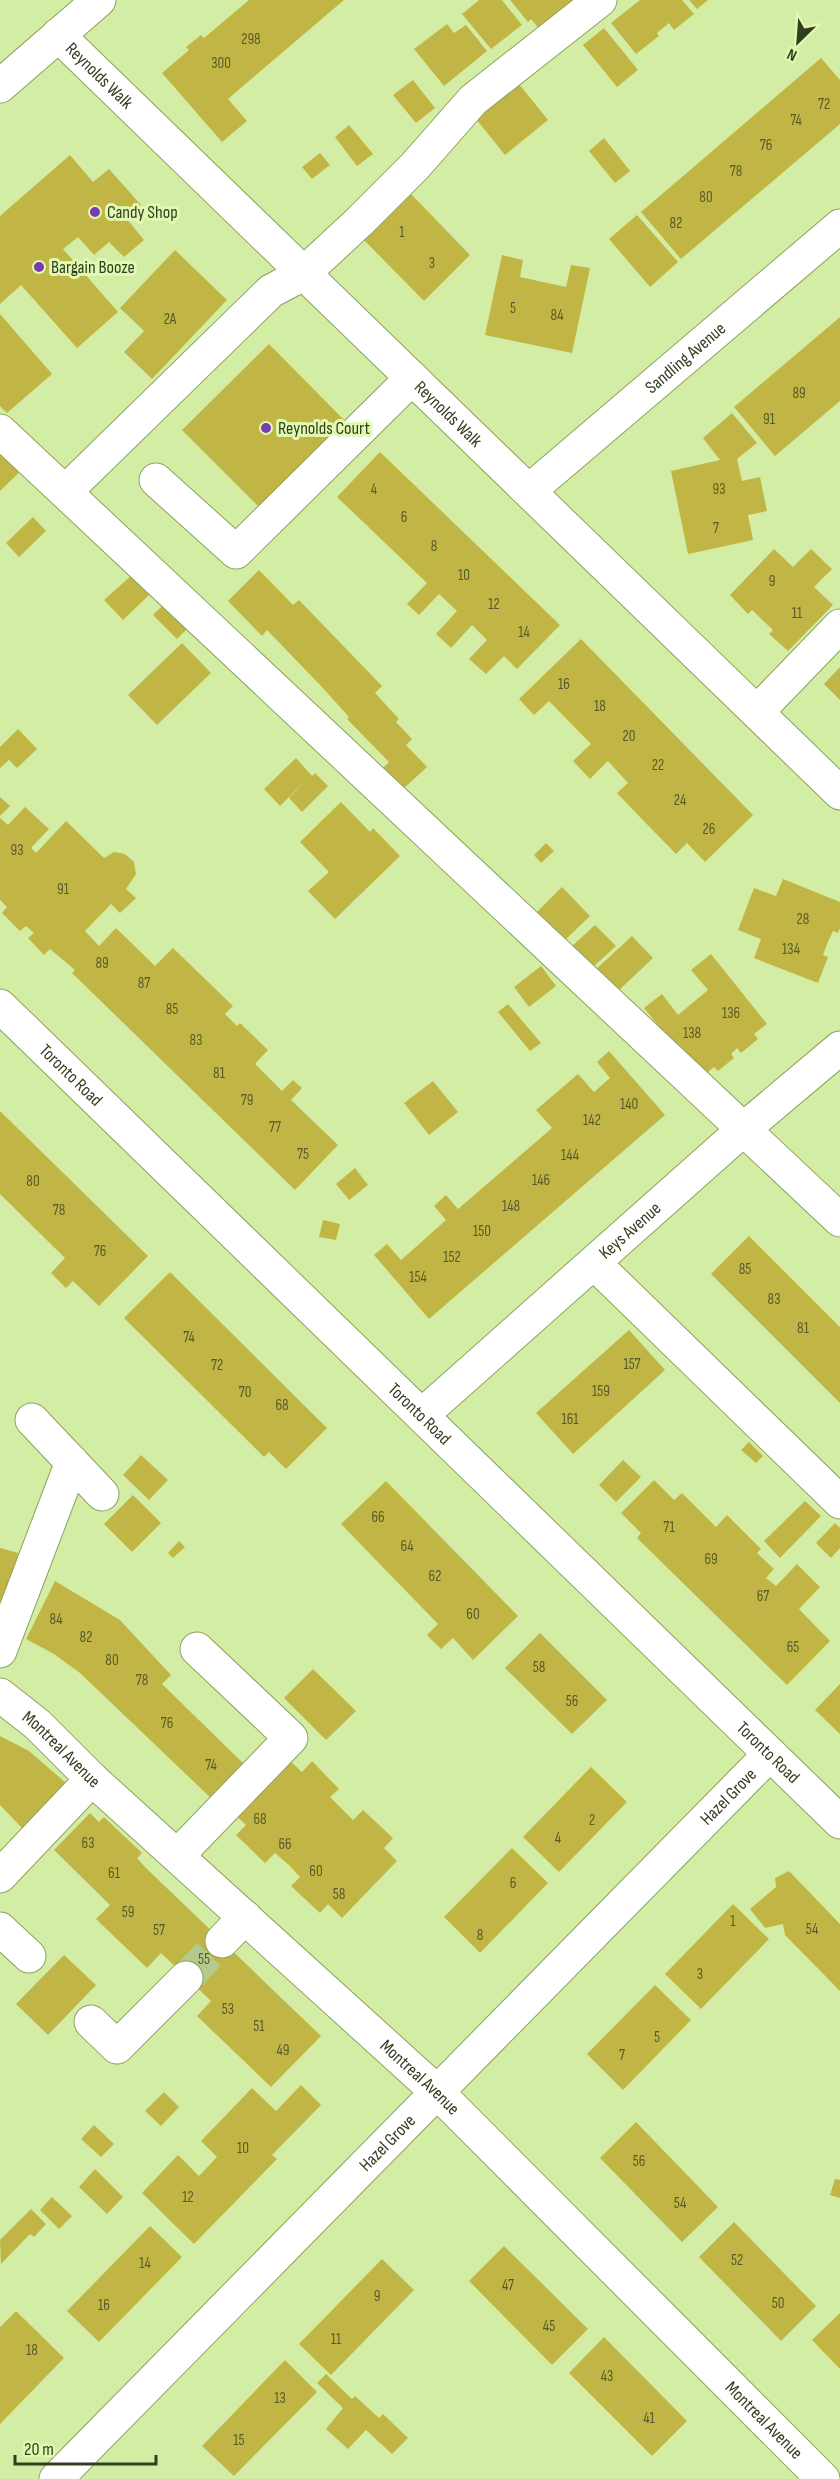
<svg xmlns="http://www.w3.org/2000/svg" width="840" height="2479" font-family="'Sofia Sans Condensed',sans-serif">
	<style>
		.building { fill: #c1b645 }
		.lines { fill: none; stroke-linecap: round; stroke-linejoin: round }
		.minor-tunnel { stroke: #b4ca8a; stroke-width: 33; stroke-dasharray: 33 16; stroke-linecap: butt }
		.minor-casing { stroke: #8ca35e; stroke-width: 35 }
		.minor { stroke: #fff; stroke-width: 33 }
		.poi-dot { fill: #783cb2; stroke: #e1fab2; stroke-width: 2 }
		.labels { text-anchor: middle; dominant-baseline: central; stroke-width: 6; stroke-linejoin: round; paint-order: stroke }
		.number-label { font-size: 15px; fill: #575b29 }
		.street-label { font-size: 18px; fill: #343d20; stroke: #e1fab2 }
		.poi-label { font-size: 18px; fill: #343d20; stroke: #e1fab2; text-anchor: start }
	</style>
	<rect width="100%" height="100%" fill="#d4eda5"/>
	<path class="building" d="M 249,0 L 344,0 L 228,99 L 247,121 L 222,142 L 162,73 L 189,50 L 186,47 L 201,35 L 204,38 Z
		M 479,0 L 502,0 L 522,25 L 491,49 L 462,14 Z
		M 510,0 L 581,0 L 542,32 L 531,19 L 528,22 Z
		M 640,0 L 682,0 L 694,14 L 674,30 L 669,23 L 657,33 L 659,36 L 636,54 L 611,23 Z
		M 689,0 L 708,0 L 697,9 Z
		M 447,24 L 454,33 L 466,25 L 487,51 L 444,86 L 414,49 Z
		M 604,28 L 638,70 L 617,87 L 583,45 Z
		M 821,58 L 840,80 L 840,124 L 681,259 L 641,212 Z
		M 413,80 L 435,108 L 416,123 L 393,95 Z
		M 519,84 L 548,120 L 505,155 L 476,119 Z
		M 349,125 L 373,154 L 357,166 L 335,137 Z
		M 604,138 L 630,171 L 615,183 L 589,151 Z
		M 320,153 L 330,165 L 312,179 L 302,167 Z
		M 70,155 L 93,182 L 109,169 L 141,205 L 126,218 L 144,240 L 124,257 L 109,242 L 94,255 L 78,237 L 63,249 L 118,312 L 77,348 L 21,285 L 0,304 L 0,216 Z
		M 411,194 L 470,255 L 424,301 L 364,240 Z
		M 637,215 L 678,262 L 650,287 L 609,239 Z
		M 175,250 L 227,300 L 152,379 L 124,352 L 144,331 L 120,308 Z
		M 502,255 L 523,260 L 520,277 L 566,287 L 571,265 L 590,268 L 572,353 L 485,335 Z
		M 0,314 L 52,374 L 7,413 L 0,406 Z
		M 840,317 L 840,401 L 775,456 L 734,407 Z
		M 269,344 L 349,425 L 263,511 L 182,430 Z
		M 732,413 L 757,443 L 737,459 L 742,481 L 760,477 L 767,511 L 748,515 L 753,540 L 688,554 L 671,471 L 720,460 L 703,438 Z
		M 0,436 L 27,465 L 0,491 Z
		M 380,452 L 560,625 L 517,669 L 504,656 L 486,674 L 469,659 L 487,640 L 472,625 L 451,648 L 436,634 L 457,611 L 439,594 L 419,615 L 407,604 L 427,583 L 337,497 Z
		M 33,517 L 46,531 L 19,557 L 6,543 Z
		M 774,549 L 793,567 L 811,549 L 832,569 L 814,587 L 833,605 L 788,651 L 769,634 L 773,630 L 752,610 L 748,614 L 730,595 Z
		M 259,570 L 293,605 L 299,600 L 382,686 L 375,693 L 399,719 L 396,722 L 412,739 L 406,745 L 427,767 L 403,789 L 383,768 L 389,762 L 347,719 L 349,717 L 321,686 L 267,630 L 262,636 L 228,601 Z
		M 133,574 L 151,593 L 123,620 L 104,600 Z
		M 169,599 L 193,623 L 177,639 L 153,615 Z
		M 581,639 L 753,815 L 705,862 L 687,843 L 676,854 L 637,814 L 617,793 L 628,783 L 608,761 L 590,779 L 573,761 L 591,744 L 549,701 L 534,715 L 519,699 Z
		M 182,643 L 211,673 L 157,725 L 128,695 Z
		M 840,667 L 840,700 L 824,684 Z
		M 18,729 L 37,749 L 17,768 L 9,760 L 0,768 L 0,747 Z
		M 296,758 L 312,776 L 315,773 L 328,786 L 302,812 L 289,798 L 305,781 L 280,806 L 264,789 Z
		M 0,797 L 10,806 L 0,816 Z
		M 341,802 L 370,832 L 373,828 L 400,856 L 335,919 L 308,891 L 329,872 L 300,842 Z
		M 25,807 L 49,829 L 31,848 L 36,853 L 66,821 L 104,858 L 114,852 L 125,854 L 134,862 L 136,874 L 126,889 L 136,898 L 120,913 L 111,904 L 85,931 L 99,946 L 116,928 L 155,966 L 173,948 L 233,1006 L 225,1014 L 237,1026 L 240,1023 L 268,1050 L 255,1064 L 282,1091 L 293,1080 L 302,1088 L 291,1100 L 338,1145 L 295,1190 L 72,973 L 75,970 L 50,949 L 44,955 L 28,938 L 34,933 L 26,926 L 20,931 L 2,913 L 7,907 L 0,900 L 0,818 L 8,825 Z
		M 546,843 L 554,851 L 541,863 L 534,855 Z
		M 783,879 L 840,902 L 840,928 L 838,933 L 833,931 L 827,944 L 823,955 L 828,957 L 818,983 L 754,958 L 761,939 L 738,930 L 754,888 L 776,896 Z
		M 562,887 L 590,916 L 564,941 L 536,913 Z
		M 595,925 L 616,946 L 591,969 L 570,948 Z
		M 632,936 L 653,958 L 616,993 L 594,971 Z
		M 711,954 L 767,1024 L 754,1034 L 758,1039 L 741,1053 L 737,1048 L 731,1054 L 734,1058 L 718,1071 L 714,1067 L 701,1078 L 644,1008 L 662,994 L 678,1015 L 708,990 L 691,970 Z
		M 541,966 L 556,986 L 529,1007 L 514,987 Z
		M 508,1004 L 541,1043 L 530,1051 L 498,1012 Z
		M 609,1051 L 665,1115 L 429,1319 L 374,1255 L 387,1244 L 401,1260 L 417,1246 L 446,1220 L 434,1206 L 446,1195 L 458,1209 L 552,1128 L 536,1110 L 578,1074 L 594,1092 L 610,1078 L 597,1062 Z
		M 433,1081 L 458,1112 L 429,1135 L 404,1103 Z
		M 0,1111 L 148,1256 L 99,1306 L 73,1281 L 66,1288 L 51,1273 L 65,1258 L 0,1194 Z
		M 355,1168 L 368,1185 L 349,1200 L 336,1184 Z
		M 323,1220 L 340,1224 L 336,1240 L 319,1237 Z
		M 749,1236 L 840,1327 L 840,1403 L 711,1274 Z
		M 170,1272 L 327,1428 L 286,1469 L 269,1452 L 264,1457 L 124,1318 Z
		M 629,1330 L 665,1370 L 573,1454 L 536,1413 Z
		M 749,1442 L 763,1456 L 756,1463 L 741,1450 Z
		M 141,1455 L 168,1480 L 149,1500 L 123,1475 Z
		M 623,1460 L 641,1477 L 616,1502 L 599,1485 Z
		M 654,1480 L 674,1500 L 682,1493 L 716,1527 L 727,1515 L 761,1549 L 757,1553 L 774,1569 L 766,1578 L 776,1586 L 797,1564 L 820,1587 L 799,1609 L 830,1641 L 787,1685 L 637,1538 L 641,1533 L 621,1513 Z
		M 386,1481 L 518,1616 L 473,1660 L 453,1638 L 441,1649 L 427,1635 L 438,1624 L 341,1524 Z
		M 133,1495 L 161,1523 L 132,1552 L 104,1524 Z
		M 805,1501 L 821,1516 L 780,1558 L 764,1541 Z
		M 835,1523 L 840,1528 L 840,1548 L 831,1558 L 816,1543 Z
		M 179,1541 L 185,1547 L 173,1558 L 168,1553 Z
		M 0,1548 L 18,1553 L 3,1616 L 0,1615 Z
		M 55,1581 L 120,1620 L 171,1675 L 162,1684 L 247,1767 L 214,1801 L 80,1673 L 54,1654 L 26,1639 Z
		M 540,1633 L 607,1700 L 572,1734 L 505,1668 Z
		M 313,1669 L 356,1711 L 326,1740 L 284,1698 Z
		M 840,1684 L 840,1734 L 815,1710 Z
		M 0,1736 L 29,1751 L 66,1783 L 22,1828 L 0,1805 Z
		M 287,1758 L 302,1772 L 312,1761 L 339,1789 L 330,1797 L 353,1820 L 363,1810 L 393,1838 L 384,1848 L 397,1861 L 342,1918 L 328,1904 L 320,1913 L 291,1886 L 300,1877 L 290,1866 L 275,1853 L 265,1863 L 236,1835 L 246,1825 L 233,1813 Z
		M 591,1767 L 627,1802 L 559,1872 L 523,1837 Z
		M 90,1813 L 99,1822 L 104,1817 L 142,1853 L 137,1858 L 146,1868 L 321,2036 L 271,2087 L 197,2016 L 211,2001 L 161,1953 L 147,1968 L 96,1919 L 110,1905 L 54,1850 Z
		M 512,1848 L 548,1883 L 480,1953 L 444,1917 Z
		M 789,1871 L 840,1924 L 840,1991 L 785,1935 L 783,1924 L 765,1928 L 750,1909 L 776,1887 L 775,1878 Z
		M 733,1904 L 769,1939 L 701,2009 L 665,1974 Z
		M 64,1955 L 96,1985 L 48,2035 L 16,2004 Z
		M 655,1985 L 691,2020 L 623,2090 L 587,2054 Z
		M 301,2085 L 321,2105 L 272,2155 L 277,2159 L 194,2244 L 142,2193 L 178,2155 L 199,2176 L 217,2157 L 201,2141 L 252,2088 L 276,2111 Z
		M 164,2092 L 179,2107 L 161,2126 L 145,2111 Z
		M 636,2122 L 718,2207 L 682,2242 L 600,2158 Z
		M 94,2125 L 114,2144 L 101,2157 L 81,2139 Z
		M 95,2169 L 123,2197 L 107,2214 L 79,2187 Z
		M 835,2179 L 840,2180 L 840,2198 L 830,2195 Z
		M 52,2197 L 72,2216 L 59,2229 L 40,2210 Z
		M 31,2209 L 46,2224 L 34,2237 L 30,2234 L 1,2264 L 0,2240 Z
		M 734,2222 L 816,2306 L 781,2341 L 699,2257 Z
		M 150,2226 L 182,2257 L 99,2342 L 67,2311 Z
		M 504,2246 L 588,2329 L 552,2365 L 469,2281 Z
		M 382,2259 L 414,2290 L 331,2375 L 299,2344 Z
		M 16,2311 L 64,2358 L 0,2424 L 0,2327 Z
		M 840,2313 L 840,2369 L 812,2340 Z
		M 604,2337 L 687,2421 L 652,2456 L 569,2373 Z
		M 285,2360 L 317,2392 L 234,2476 L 202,2446 Z
		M 326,2374 L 352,2399 L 355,2396 L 379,2418 L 383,2414 L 408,2438 L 392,2454 L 366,2430 L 348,2449 L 326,2429 L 343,2408 L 317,2383 Z"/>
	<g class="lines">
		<path class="minor-tunnel" d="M 186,1978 L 222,1941"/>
		<g class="minor-casing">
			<g id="minor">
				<path id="s1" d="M 58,35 C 318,289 580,540 840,793"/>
				<path d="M 0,86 L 99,0"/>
				<path d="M 0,431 L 840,1220"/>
				<path d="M 156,480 L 236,552 L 412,378"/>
				<path id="s2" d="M 530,490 L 840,226"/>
				<path d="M 66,491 L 271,291 L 303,274 L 360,221 L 415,166 L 473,100 L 600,0"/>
				<path d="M 757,712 L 840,626"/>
				<path id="s3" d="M 0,1006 L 840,1822"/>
				<path d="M 594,1263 L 840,1502"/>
				<path id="s4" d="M 422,1415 L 745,1128 L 840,1048"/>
				<path d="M 32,1420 L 102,1494"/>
				<path d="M 0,1651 L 72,1462"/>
				<path id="s5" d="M 0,1695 L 37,1724 L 92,1779 L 436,2091 L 823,2479"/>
				<path d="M 177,1856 L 291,1738 L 197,1649"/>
				<path d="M 0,1876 L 92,1779"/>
				<path d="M 0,1929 L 29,1956"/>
				<path d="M 222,1941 L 245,1917"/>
				<path d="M 91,2022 L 117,2047 L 186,1978"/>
				<path id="s6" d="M 56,2479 L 770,1754"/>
			</g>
		</g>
		<use href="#minor" class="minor"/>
	</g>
	<g class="poi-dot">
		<circle cx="95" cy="212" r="6"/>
		<circle cx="39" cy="267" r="6"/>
		<circle cx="266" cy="428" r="6"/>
	</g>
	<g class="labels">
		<g class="number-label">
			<text x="251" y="39">298</text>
			<text x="221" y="63">300</text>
			<text x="824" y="104">72</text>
			<text x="796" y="120">74</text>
			<text x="766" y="145">76</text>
			<text x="736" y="171">78</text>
			<text x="706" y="197">80</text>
			<text x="676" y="223">82</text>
			<text x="402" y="232">1</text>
			<text x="432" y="263">3</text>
			<text x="513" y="308">5</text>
			<text x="557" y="315">84</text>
			<text x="170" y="319">2A</text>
			<text x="799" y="393">89</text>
			<text x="769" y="419">91</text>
			<text x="374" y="489">4</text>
			<text x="719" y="489">93</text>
			<text x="404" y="517">6</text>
			<text x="716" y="528">7</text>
			<text x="434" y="546">8</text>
			<text x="464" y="575">10</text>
			<text x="772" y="581">9</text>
			<text x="494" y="604">12</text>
			<text x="797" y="613">11</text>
			<text x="524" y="632">14</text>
			<text x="564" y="684">16</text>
			<text x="600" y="706">18</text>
			<text x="629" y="736">20</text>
			<text x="658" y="765">22</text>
			<text x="680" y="800">24</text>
			<text x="709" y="829">26</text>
			<text x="17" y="850">93</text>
			<text x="63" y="889">91</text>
			<text x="803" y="919">28</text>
			<text x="791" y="949">134</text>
			<text x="102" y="963">89</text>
			<text x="144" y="983">87</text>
			<text x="172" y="1009">85</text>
			<text x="731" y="1013">136</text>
			<text x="692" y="1033">138</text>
			<text x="196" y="1040">83</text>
			<text x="219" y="1073">81</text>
			<text x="247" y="1100">79</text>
			<text x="629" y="1104">140</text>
			<text x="592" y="1120">142</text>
			<text x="275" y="1127">77</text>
			<text x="303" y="1154">75</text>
			<text x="570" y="1155">144</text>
			<text x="541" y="1180">146</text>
			<text x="33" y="1181">80</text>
			<text x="511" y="1206">148</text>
			<text x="59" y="1210">78</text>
			<text x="482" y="1231">150</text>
			<text x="100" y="1251">76</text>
			<text x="452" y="1257">152</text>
			<text x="745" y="1269">85</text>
			<text x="418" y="1277">154</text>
			<text x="774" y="1299">83</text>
			<text x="803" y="1328">81</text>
			<text x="189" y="1337">74</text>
			<text x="632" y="1364">157</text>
			<text x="217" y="1365">72</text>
			<text x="601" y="1391">159</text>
			<text x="245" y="1392">70</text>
			<text x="282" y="1405">68</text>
			<text x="570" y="1419">161</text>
			<text x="378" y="1517">66</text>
			<text x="669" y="1527">71</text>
			<text x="407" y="1546">64</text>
			<text x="711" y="1559">69</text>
			<text x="435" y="1576">62</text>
			<text x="763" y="1596">67</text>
			<text x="473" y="1614">60</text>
			<text x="56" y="1619">84</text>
			<text x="86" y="1637">82</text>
			<text x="793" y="1647">65</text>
			<text x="112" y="1660">80</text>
			<text x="539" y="1667">58</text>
			<text x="142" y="1680">78</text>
			<text x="572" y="1701">56</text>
			<text x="167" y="1723">76</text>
			<text x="211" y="1765">74</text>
			<text x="260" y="1819">68</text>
			<text x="592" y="1820">2</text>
			<text x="558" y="1838">4</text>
			<text x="88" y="1843">63</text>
			<text x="285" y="1844">66</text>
			<text x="316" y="1871">60</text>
			<text x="114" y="1873">61</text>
			<text x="513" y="1883">6</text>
			<text x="339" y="1894">58</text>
			<text x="128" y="1912">59</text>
			<text x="733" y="1921">1</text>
			<text x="812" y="1929">54</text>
			<text x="159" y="1930">57</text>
			<text x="480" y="1935">8</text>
			<text x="204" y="1959">55</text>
			<text x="700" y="1974">3</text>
			<text x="228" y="2009">53</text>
			<text x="259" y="2026">51</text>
			<text x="657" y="2037">5</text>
			<text x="283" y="2050">49</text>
			<text x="622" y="2055">7</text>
			<text x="243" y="2148">10</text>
			<text x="639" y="2161">56</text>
			<text x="188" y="2197">12</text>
			<text x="680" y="2203">54</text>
			<text x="737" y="2260">52</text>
			<text x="145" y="2263">14</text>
			<text x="508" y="2285">47</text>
			<text x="377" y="2296">9</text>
			<text x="778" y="2303">50</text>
			<text x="104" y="2305">16</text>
			<text x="549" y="2326">45</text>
			<text x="336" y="2339">11</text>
			<text x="32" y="2350">18</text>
			<text x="607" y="2376">43</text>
			<text x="280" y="2398">13</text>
			<text x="649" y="2418">41</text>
			<text x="239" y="2440">15</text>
		</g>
		<g class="street-label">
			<text stroke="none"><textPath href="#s1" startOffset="58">Reynolds Walk</textPath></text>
			<text stroke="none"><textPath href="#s2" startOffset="204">Sandling Avenue</textPath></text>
			<text stroke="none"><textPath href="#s1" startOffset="544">Reynolds Walk</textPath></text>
			<text stroke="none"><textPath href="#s3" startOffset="99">Toronto Road</textPath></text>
			<text stroke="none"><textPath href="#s4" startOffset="278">Keys Avenue</textPath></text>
			<text stroke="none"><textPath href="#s3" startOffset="585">Toronto Road</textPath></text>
			<text stroke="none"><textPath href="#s5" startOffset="82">Montreal Avenue</textPath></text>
			<text stroke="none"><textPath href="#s3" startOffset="1071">Toronto Road</textPath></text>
			<text stroke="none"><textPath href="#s6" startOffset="958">Hazel Grove</textPath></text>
			<text stroke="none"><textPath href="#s5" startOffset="568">Montreal Avenue</textPath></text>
			<text stroke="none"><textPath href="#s6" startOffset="472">Hazel Grove</textPath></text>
			<text stroke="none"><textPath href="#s5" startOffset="1054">Montreal Avenue</textPath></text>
		</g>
		<g class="poi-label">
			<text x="107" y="212">Candy Shop</text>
			<text x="51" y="267">Bargain Booze</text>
			<text x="278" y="428">Reynolds Court</text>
		</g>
	</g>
	<g transform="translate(798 42) rotate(205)" stroke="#e1fab2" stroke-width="4.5" paint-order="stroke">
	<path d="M0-4.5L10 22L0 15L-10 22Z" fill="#343d20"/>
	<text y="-9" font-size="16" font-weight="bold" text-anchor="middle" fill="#343d20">N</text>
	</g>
	<path d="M15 2455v9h141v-9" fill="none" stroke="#343d20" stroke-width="3"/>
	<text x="24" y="2455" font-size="18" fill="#343d20" stroke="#e1fab2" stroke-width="4.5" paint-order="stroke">20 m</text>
</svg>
